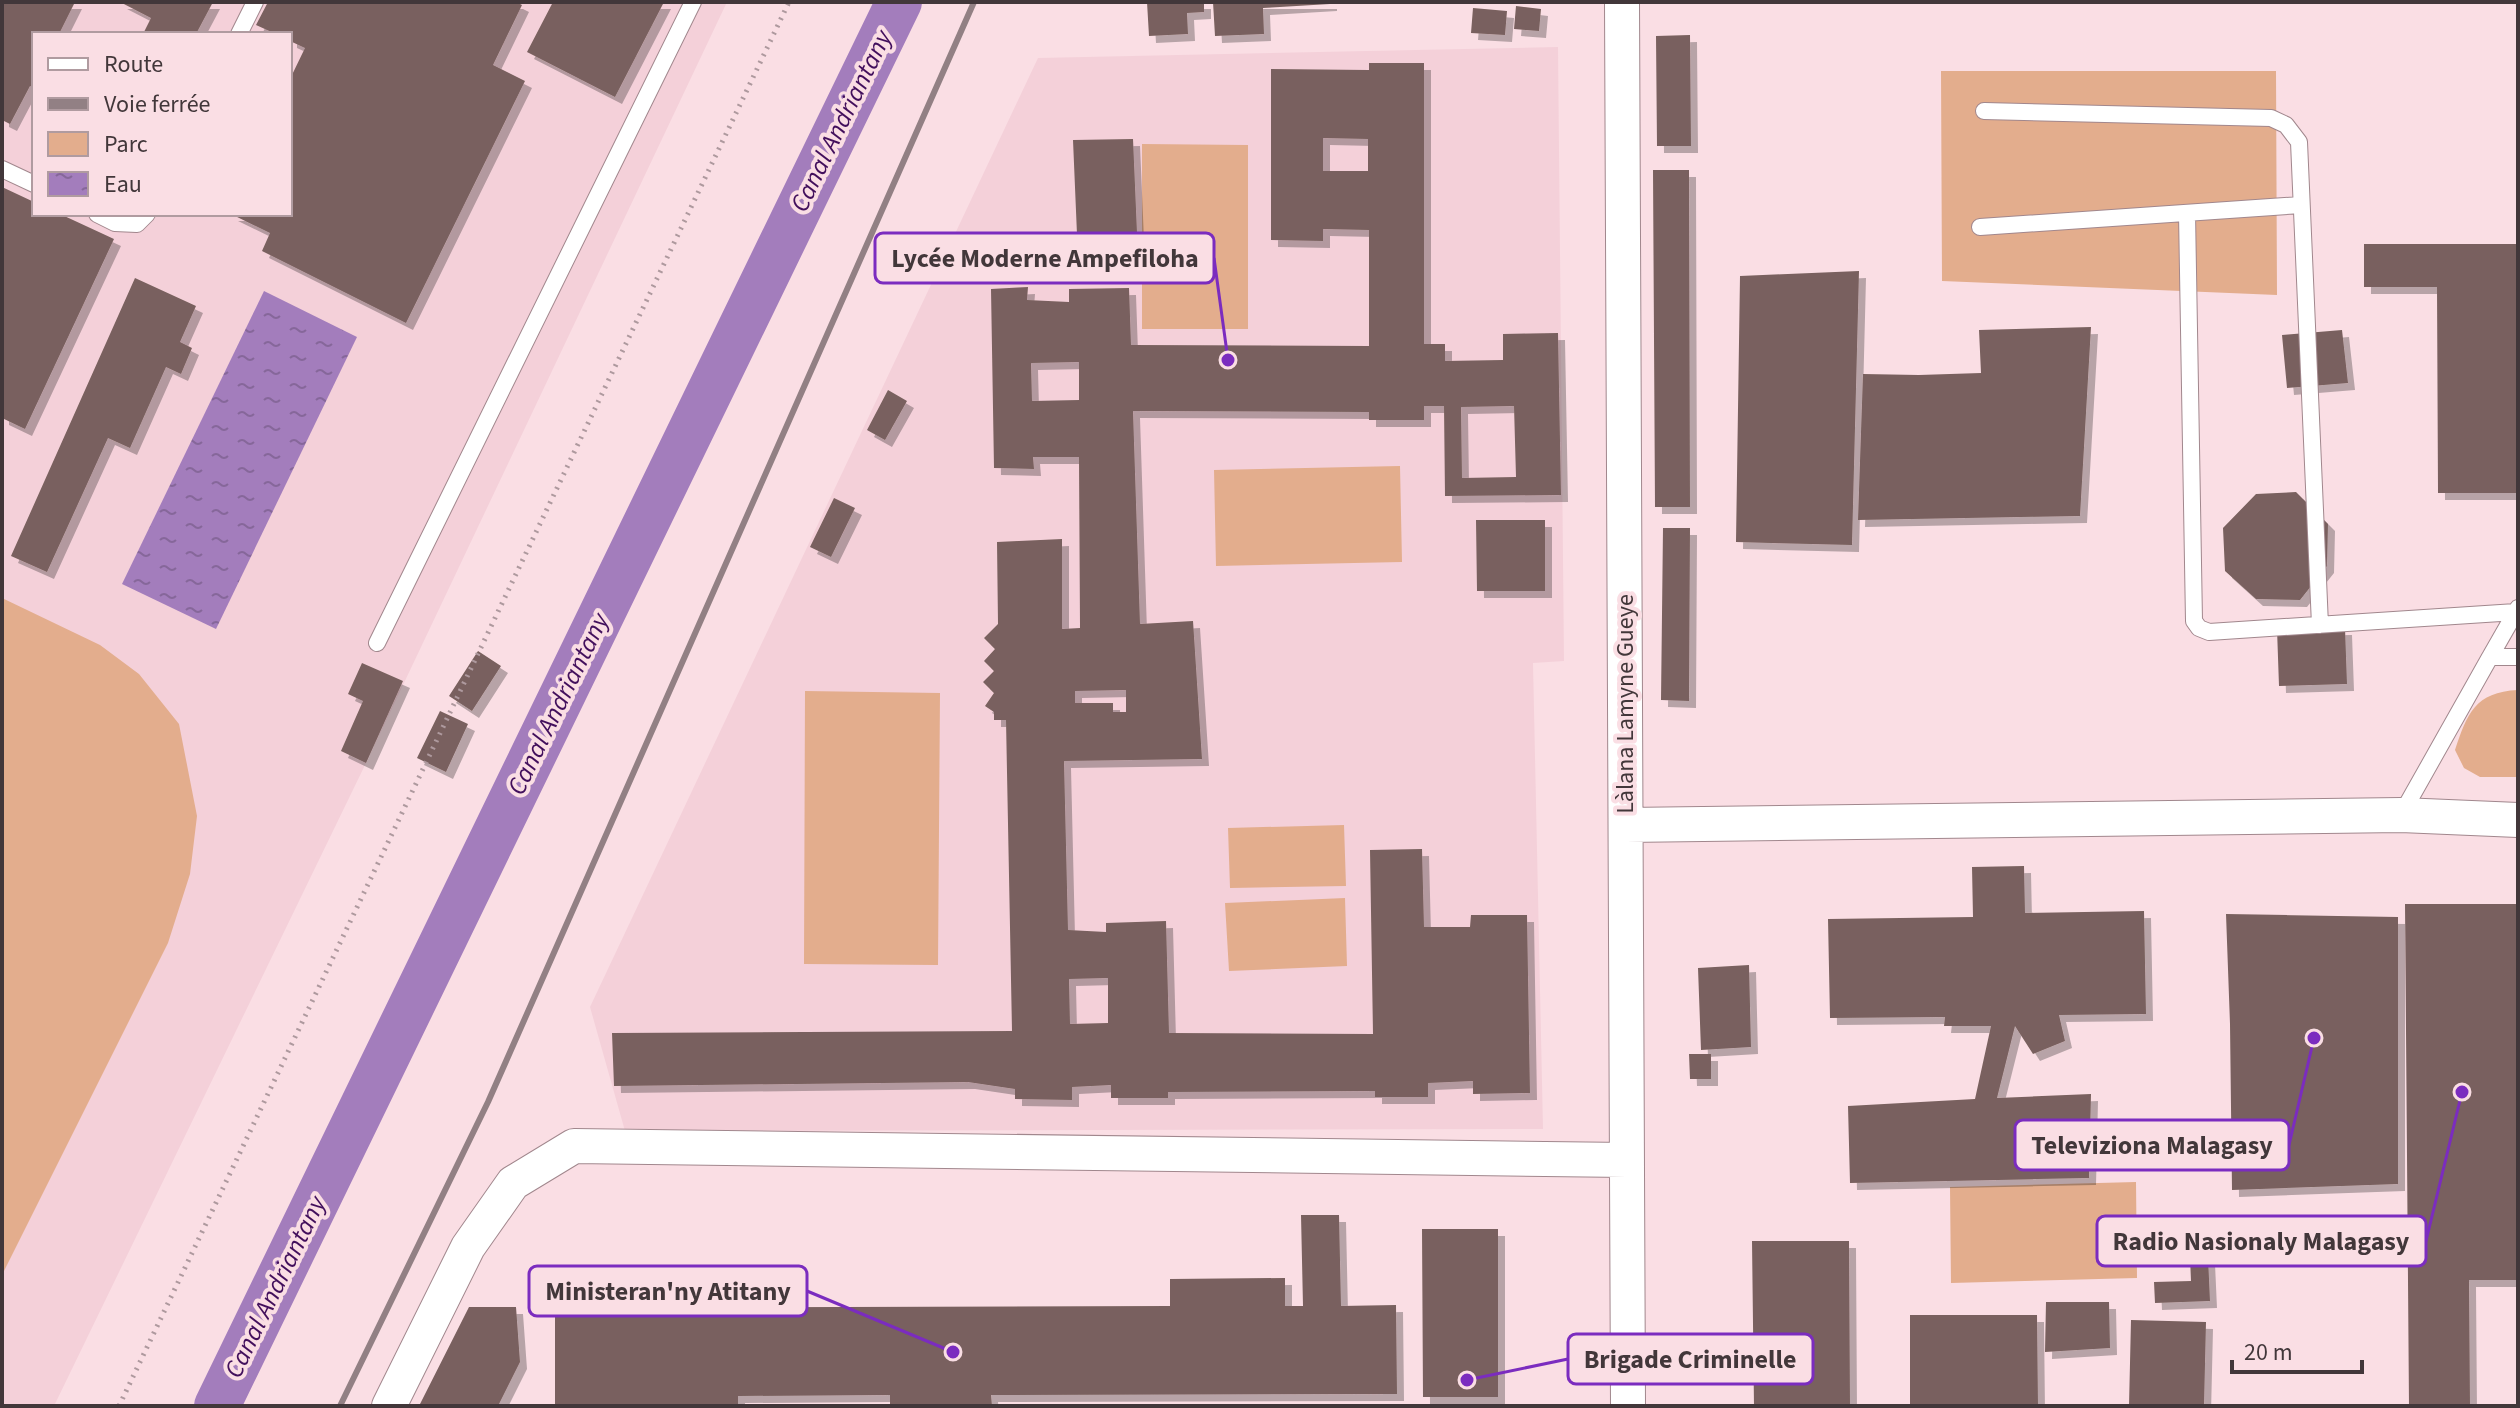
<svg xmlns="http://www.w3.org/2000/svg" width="2520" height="1408" font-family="'Source Sans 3',sans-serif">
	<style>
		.built { fill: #f4d0d9; fill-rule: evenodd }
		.green { fill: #e3ad8d }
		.water { fill: url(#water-ripples) }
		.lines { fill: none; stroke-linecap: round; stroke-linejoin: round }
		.stream { stroke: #a37dbc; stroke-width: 12 }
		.canal { stroke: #a37dbc; stroke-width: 46 }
		.building { fill: #79615e; fill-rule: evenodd; filter: url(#shadow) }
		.lane-casing { stroke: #a1878d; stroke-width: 18 }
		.street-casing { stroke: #a1878d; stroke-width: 36 }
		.path { stroke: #ae999e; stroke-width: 5; stroke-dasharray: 2 6; stroke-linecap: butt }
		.lane { stroke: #fff; stroke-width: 16 }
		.street { stroke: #fff; stroke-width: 34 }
		.rail { stroke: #928084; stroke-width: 6 }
		.labels { text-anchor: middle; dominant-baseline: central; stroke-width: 8; stroke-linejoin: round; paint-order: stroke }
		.street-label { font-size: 24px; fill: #42373a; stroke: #fadee4 }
		.water-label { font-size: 26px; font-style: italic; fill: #420f5c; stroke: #fadee4 }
		.leader { fill: none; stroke: #7b2cbf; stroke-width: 3 }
		.callout-dot { fill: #7b2cbf; stroke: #fadee4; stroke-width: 3 }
		.callout { fill: #fadee4; stroke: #7b2cbf; stroke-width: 3 }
		.callout-label { font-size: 26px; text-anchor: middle; font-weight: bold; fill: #42373a }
	</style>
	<defs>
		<pattern id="water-ripples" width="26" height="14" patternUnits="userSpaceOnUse" patternTransform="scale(2)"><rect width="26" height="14" fill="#a37dbc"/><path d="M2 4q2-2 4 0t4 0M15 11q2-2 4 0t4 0" fill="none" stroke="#86679a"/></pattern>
		<filter id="shadow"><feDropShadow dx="7" dy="7" stdDeviation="0" flood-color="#0004"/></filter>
	</defs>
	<rect width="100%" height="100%" fill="#fadee4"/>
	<path class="built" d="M 2,2 L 727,2 L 366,763 L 54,1406 L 2,1406 ZM 34,34 L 290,34 L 290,214 L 34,214 Z
		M 1558,47 L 1564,661 L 1533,663 L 1543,1129 L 625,1131 L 590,1007 L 1038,58 Z"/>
	<path class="green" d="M 1941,71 L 2276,71 L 2277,295 L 1942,281 Z
		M 1142,144 L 1248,145 L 1248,329 L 1142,329 Z
		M 1400,466 L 1402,562 L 1216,566 L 1214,470 Z
		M 2,598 L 100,645 L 139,674 L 179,724 L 197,816 L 190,874 L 168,943 L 2,1275 Z
		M 2518,690 L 2518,777 L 2480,777 L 2464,768 L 2455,750 C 2467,714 2475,692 2518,690 Z
		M 805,691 L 940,693 L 938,965 L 804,964 Z
		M 1344,825 L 1346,886 L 1230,888 L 1228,828 Z
		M 1345,898 L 1347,966 L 1229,971 L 1225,903 Z
		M 2136,1182 L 2137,1278 L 1951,1283 L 1950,1187 Z"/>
	<path class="water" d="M 264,291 L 357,337 L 216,629 L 122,584 Z"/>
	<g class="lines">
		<path class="stream" d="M 232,1406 L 406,1033"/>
		<path class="canal" d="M 217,1406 L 899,2"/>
	</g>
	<path class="building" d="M 2,2 L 75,2 L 59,34 L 34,34 L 34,88 L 30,86 L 10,124 L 2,120 Z
		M 120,2 L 213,2 L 196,34 L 143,34 L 151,18 Z
		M 268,2 L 516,2 L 522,5 L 493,65 L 525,81 L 406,323 L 262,251 L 270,233 L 231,214 L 290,214 L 290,79 L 305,48 L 290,41 L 290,34 L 276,34 L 256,25 Z
		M 553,2 L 664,2 L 615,97 L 527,52 Z
		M 1147,2 L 1204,2 L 1204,12 L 1187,13 L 1188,34 L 1149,36 Z
		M 1213,2 L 1330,2 L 1330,4 L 1263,8 L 1264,34 L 1215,36 Z
		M 1516,6 L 1541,9 L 1539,31 L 1514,29 Z
		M 1473,8 L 1507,11 L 1505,35 L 1471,33 Z
		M 1690,35 L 1691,146 L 1657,146 L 1656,36 Z
		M 1369,63 L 1424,63 L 1424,344 L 1445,344 L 1445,361 L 1503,360 L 1503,334 L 1558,333 L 1561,495 L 1445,496 L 1444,406 L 1424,406 L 1424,420 L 1369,420 L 1369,412 L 1133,411 L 1140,624 L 1193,621 L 1202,759 L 1064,761 L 1068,930 L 1106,932 L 1106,923 L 1166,921 L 1169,1033 L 1373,1034 L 1370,850 L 1422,849 L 1424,927 L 1470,927 L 1471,915 L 1527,915 L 1530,1093 L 1473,1094 L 1473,1081 L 1428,1083 L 1428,1097 L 1375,1097 L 1375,1091 L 1168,1092 L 1168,1098 L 1111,1098 L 1111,1085 L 1072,1087 L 1072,1100 L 1015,1099 L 1015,1089 L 968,1082 L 614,1086 L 612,1033 L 1012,1031 L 1006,720 L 994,720 L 994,712 L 985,706 L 994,693 L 983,682 L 994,671 L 984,661 L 995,649 L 984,638 L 998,624 L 997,542 L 1062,539 L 1062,629 L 1080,628 L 1079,457 L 1033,457 L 1034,469 L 994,468 L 991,289 L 1028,287 L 1027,300 L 1069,302 L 1069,289 L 1129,288 L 1131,345 L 1369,346 L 1369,230 L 1323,229 L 1323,241 L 1271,240 L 1271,69 L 1369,70 ZM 1323,138 L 1368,139 L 1368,171 L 1323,171 ZM 1079,362 L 1079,400 L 1032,401 L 1031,363 ZM 1514,406 L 1516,477 L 1462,478 L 1461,407 ZM 1126,690 L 1126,712 L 1113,712 L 1113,703 L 1075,703 L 1075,691 ZM 1108,978 L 1108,1023 L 1070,1024 L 1069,979 Z
		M 1133,139 L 1138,256 L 1078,258 L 1073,140 Z
		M 1653,170 L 1689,170 L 1690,507 L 1655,507 Z
		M 2,187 L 34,202 L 34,214 L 60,214 L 114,239 L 25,429 L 2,418 Z
		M 2364,244 L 2518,244 L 2518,493 L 2438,493 L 2437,287 L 2364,287 Z
		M 1859,271 L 1852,545 L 1736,542 L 1740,276 Z
		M 135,278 L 196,306 L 180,342 L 192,348 L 181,374 L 166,367 L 130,448 L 108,438 L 47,572 L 11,556 Z
		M 2091,327 L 2080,516 L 1858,520 L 1863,374 L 1919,375 L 1981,373 L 1979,330 Z
		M 2342,330 L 2348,383 L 2287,388 L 2282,335 Z
		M 888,390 L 907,401 L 885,440 L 867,430 Z
		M 2296,492 L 2328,524 L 2327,566 L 2300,600 L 2256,599 L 2225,571 L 2223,528 L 2256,494 Z
		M 834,498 L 855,508 L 831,557 L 810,547 Z
		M 1476,520 L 1545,520 L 1545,591 L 1477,591 Z
		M 1663,528 L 1690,528 L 1689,701 L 1661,700 Z
		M 2345,628 L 2347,684 L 2279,686 L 2277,629 Z
		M 478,651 L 501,666 L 472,711 L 449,696 Z
		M 362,663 L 403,681 L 366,763 L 341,751 L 363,701 L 348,694 Z
		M 440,711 L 468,724 L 446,772 L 417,758 Z
		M 2024,866 L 2025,913 L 2144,911 L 2146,1014 L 2059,1015 L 2065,1041 L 2033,1054 L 2015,1026 L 1997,1098 L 2091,1094 L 2089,1178 L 1850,1183 L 1848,1106 L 1975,1099 L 1991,1026 L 1944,1026 L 1945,1017 L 1830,1018 L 1828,919 L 1973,917 L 1972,867 Z
		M 2405,904 L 2518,904 L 2518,1280 L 2469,1280 L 2470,1406 L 2409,1406 Z
		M 2226,914 L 2398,917 L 2398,1184 L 2232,1190 L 2230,1024 Z
		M 1749,965 L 1751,1047 L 1701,1050 L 1698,968 Z
		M 1689,1054 L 1711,1054 L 1711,1079 L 1690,1079 Z
		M 1301,1215 L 1339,1215 L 1341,1306 L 1396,1305 L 1397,1394 L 991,1395 L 992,1406 L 890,1406 L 890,1395 L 738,1396 L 738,1406 L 555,1406 L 555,1308 L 1170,1306 L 1170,1279 L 1285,1278 L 1285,1306 L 1303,1306 Z
		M 1422,1229 L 1498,1229 L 1498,1397 L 1423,1397 Z
		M 1752,1241 L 1849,1241 L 1850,1406 L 1754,1406 Z
		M 2190,1257 L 2208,1257 L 2210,1301 L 2155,1303 L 2154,1282 L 2191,1281 Z
		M 2046,1302 L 2109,1302 L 2110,1348 L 2045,1352 Z
		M 469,1307 L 516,1307 L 520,1362 L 498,1406 L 419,1406 Z
		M 1910,1315 L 2037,1315 L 2038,1406 L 1910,1406 Z
		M 2131,1320 L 2206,1322 L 2204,1406 L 2129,1406 Z"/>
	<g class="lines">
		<g class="lane-casing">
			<path id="lane" d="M 239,34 L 255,2
				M 1984,111 L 2271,118 L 2286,125 L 2299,142 L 2320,625
				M 2,169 L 34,184
				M 2187,213 L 2194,621 L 2199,628 L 2209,632 L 2516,612
				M 97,214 L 115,223 L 137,224 L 147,214
				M 1980,227 L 2301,205
				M 377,643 L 693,2
				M 2490,657 L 2518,608
				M 2401,815 L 2490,657 L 2518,657"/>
		</g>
		<g class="street-casing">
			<path id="street" d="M 1622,2 L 1628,1406
				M 1626,825 L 2401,815 L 2518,820
				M 389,1406 L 468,1247 L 513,1183 L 574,1146 L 1627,1160"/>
		</g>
		<path class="path" d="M 119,1406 L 789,2"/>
		<use href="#lane" class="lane"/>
		<use href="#street" class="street"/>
		<path class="rail" d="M 340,1406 L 488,1102 L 974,2"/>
	</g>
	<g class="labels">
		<g class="street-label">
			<text transform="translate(1625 704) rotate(-90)">Làlana Lamyne Gueye</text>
		</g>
		<g class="water-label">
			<text transform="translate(841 121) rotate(-64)">Canal Andriantany</text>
			<text transform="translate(558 704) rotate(-64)">Canal Andriantany</text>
			<text transform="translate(275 1287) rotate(-64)">Canal Andriantany</text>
		</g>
	</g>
	<path class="leader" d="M1228 360L1214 258M2314 1038L2289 1145M2462 1092L2426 1241M953 1352L807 1291M1467 1380L1568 1359"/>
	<g class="callout-dot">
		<circle cx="1228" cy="360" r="8"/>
		<circle cx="2314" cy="1038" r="8"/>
		<circle cx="2462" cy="1092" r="8"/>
		<circle cx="953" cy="1352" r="8"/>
		<circle cx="1467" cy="1380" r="8"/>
	</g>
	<g class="callout">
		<rect x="875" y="233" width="339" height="50" rx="8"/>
		<rect x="2015" y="1120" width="274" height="50" rx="8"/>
		<rect x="2097" y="1216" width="329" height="50" rx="8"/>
		<rect x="529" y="1266" width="278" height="50" rx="8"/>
		<rect x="1568" y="1334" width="245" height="50" rx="8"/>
	</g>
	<g class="callout-label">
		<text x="1045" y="267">Lycée Moderne Ampefiloha</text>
		<text x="2152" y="1154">Televiziona Malagasy</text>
		<text x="2261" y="1250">Radio Nasionaly Malagasy</text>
		<text x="668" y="1300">Ministeran'ny Atitany</text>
		<text x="1690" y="1368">Brigade Criminelle</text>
	</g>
	<rect width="2520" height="1408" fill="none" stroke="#42373a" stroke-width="8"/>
	<rect x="32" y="32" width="260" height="184" fill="#fadee4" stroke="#b09ba0" stroke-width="2"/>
	<rect x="48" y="58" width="40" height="12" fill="#ffffff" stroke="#b09ba0" stroke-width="2"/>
	<text x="104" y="72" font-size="24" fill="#42373a">Route</text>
	<rect x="48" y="98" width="40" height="12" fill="#928084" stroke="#b09ba0" stroke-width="2"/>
	<text x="104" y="112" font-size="24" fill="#42373a">Voie ferrée</text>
	<rect x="48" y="132" width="40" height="24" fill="#e3ad8d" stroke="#b09ba0" stroke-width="2"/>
	<text x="104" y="152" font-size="24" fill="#42373a">Parc</text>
	<rect x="48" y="172" width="40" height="24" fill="url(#water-ripples)" stroke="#b09ba0" stroke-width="2"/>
	<text x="104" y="192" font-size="24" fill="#42373a">Eau</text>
	<path d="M2232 1360v12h130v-12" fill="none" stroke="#42373a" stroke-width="4"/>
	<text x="2244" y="1360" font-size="24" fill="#42373a" stroke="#fadee4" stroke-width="6" paint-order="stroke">20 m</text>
</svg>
